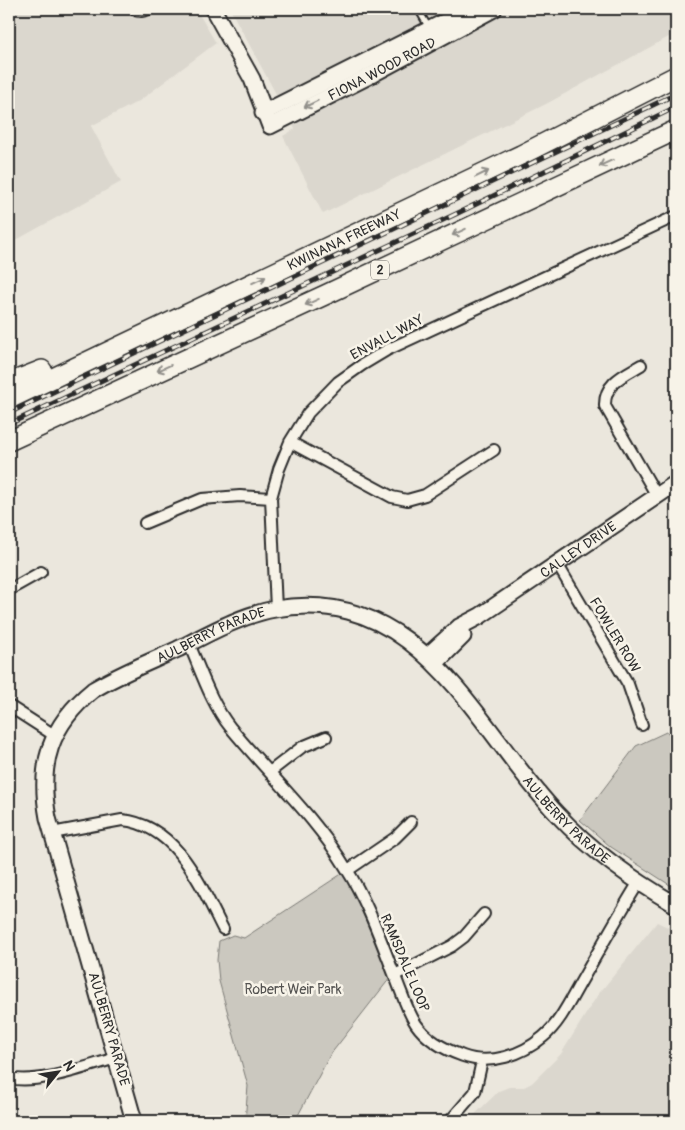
<svg xmlns="http://www.w3.org/2000/svg" width="685" height="1130" font-family="Pangolin,sans-serif">
	<style>
		.built { fill: #dbd7ce }
		.green { fill: #cbc8bf; stroke: #7b7a75 }
		.lines { fill: none; stroke-linecap: round; stroke-linejoin: round }
		.lane-casing { stroke: #2b2b2b; stroke-width: 9 }
		.street-casing { stroke: #2b2b2b; stroke-width: 14 }
		.secondary-casing { stroke: #2b2b2b; stroke-width: 19 }
		.highway-casing { stroke: #2b2b2b; stroke-width: 22 }
		.lane { stroke: #f7f3e8; stroke-width: 5 }
		.street { stroke: #f7f3e8; stroke-width: 10 }
		.secondary { stroke: #f7f3e8; stroke-width: 15 }
		.highway { stroke: #f7f3e8; stroke-width: 19 }
		.rail-casing { stroke: #2b2b2b; stroke-width: 5 }
		.rail { stroke: #f7f3e8; stroke-width: 3; stroke-dasharray: 9; stroke-linecap: butt }
		.oneway { stroke: #918f8a }
		.labels { text-anchor: middle; dominant-baseline: central; stroke-width: 5; stroke-linejoin: round; paint-order: stroke }
		.shield { fill: #f7f3e8; stroke: #686764; stroke-width: 1 }
		.shield-label { font-size: 12px; font-weight: bold; fill: #2b2b2b }
		.street-label { font-size: 14px; fill: #2b2b2b; stroke: #f7f3e8 }
		.park-label { font-size: 14px; fill: #535250; stroke: #f7f3e8 }
	</style>
	<rect width="100%" height="100%" fill="#ebe7dd"/>
	<filter id="ink" filterUnits="userSpaceOnUse"><feTurbulence type="fractalNoise" baseFrequency=".02" numOctaves="2"/><feDisplacementMap in="SourceGraphic" scale="10" xChannelSelector="R" yChannelSelector="G"/><feConvolveMatrix kernelMatrix="1 2 1 2 8 2 1 2 1" color-interpolation-filters="sRGB"/></filter>
	<g filter="url(#ink)">
		<path class="built" d="M 9,9 L 196,9 L 216,43 L 139,101 L 91,126 L 121,182 L 9,244 Z
			M 230,9 L 676,9 L 676,33 L 546,104 L 323,214 L 283,136 L 295,129 Z
			M 657,922 L 676,931 L 676,1121 L 468,1121 L 499,1091 L 509,1087 L 524,1087 L 532,1083 L 561,1054 L 597,996 Z"/>
		<path class="green" d="M 666,732 L 676,736 L 676,889 L 611,847 L 580,820 L 636,746 Z
			M 343,873 L 354,892 L 390,978 L 330,1055 L 295,1121 L 245,1121 L 248,1086 L 219,981 L 217,960 L 219,941 L 233,935 L 244,938 Z"/>
		<g class="lines">
			<g class="lane-casing">
				<path id="lane" d="M 131,9 C 138,17 146,13 155,9
					M 418,9 L 429,28"/>
			</g>
			<g class="street-casing">
				<path id="street" d="M 641,365 C 624,375 604,383 605,406 L 657,496
					M 290,442 L 392,497 L 407,500 L 425,495 L 494,450
					M 145,523 L 202,499 L 240,496 L 271,498
					M 556,562 L 628,684 L 642,725
					M 9,590 L 41,572
					M 276,609 L 271,498 L 279,469 L 290,442 L 308,413 L 338,382 L 362,365 L 387,350 L 676,216
					M 189,644 C 201,671 211,703 230,727 C 269,775 314,815 346,868 C 367,901 380,938 394,974 C 401,990 406,1009 416,1024 C 427,1040 446,1050 463,1056 C 490,1066 522,1055 543,1037 C 560,1023 571,999 582,980 C 601,947 619,914 639,882
					M 9,706 L 54,735
					M 271,771 L 302,747 L 326,737
					M 52,833 L 122,820 C 177,825 201,886 223,929
					M 348,870 L 395,838 L 411,822
					M 395,975 L 452,946 L 464,937 L 484,914
					M 9,1078 C 40,1085 86,1066 117,1058
					M 450,1121 L 475,1092 L 482,1061"/>
			</g>
			<g class="secondary-casing">
				<g id="secondary">
					<path id="s1" d="M 213,9 L 252,79 L 270,126 L 373,74 L 494,9"/>
					<path d="M 263,113 L 470,9"/>
					<path id="s2" d="M 428,655 L 459,627 L 480,616 L 676,483"/>
					<path d="M 436,663 L 463,636"/>
					<path id="s3" d="M 134,1121 L 48,818 C 38,764 50,725 93,690 C 119,674 150,662 178,649 C 208,634 241,615 275,609 C 421,584 475,727 557,814 C 591,851 632,879 676,905"/>
				</g>
			</g>
			<g class="highway-casing">
				<g id="highway">
					<path d="M 9,383 L 42,370"/>
					<path id="s4" d="M 9,399 L 521,155 L 676,76"/>
					<path d="M 9,441 L 325,295 L 676,130"/>
				</g>
			</g>
			<use href="#lane" class="lane"/>
			<use href="#street" class="street"/>
			<use href="#secondary" class="secondary"/>
			<use href="#highway" class="highway"/>
			<g class="rail-casing">
				<path id="rail" d="M 9,413 L 676,94
					M 9,424 L 458,213 L 676,107"/>
			</g>
			<use href="#rail" class="rail"/>
		</g>
		<defs><path id="oneway-shaft" d="M-6 0H5M1.5-3L5.5 0L1.5 3" fill="none" stroke-width="1.6" stroke-linecap="round" stroke-linejoin="round" transform="scale(1.25)"/></defs>
		<g class="oneway">
			<use href="#oneway-shaft" transform="translate(311 104) rotate(154)"/>
			<use href="#oneway-shaft" transform="translate(606 163) rotate(155)"/>
			<use href="#oneway-shaft" transform="translate(482 174) rotate(-26)"/>
			<use href="#oneway-shaft" transform="translate(459 232) rotate(155)"/>
			<use href="#oneway-shaft" transform="translate(259 280) rotate(-25)"/>
			<use href="#oneway-shaft" transform="translate(312 302) rotate(156)"/>
			<use href="#oneway-shaft" transform="translate(164 368) rotate(156)"/>
		</g>
	</g>
	<g class="labels">
		<rect class="shield" x="371" y="260.5" width="18" height="19" rx="4"/>
		<g class="shield-label">
			<text x="380" y="270">2</text>
		</g>
		<g class="street-label">
			<text stroke="none"><textPath href="#s1" startOffset="256">FIONA WOOD ROAD</textPath></text>
			<text stroke="none"><textPath href="#s4" startOffset="371">KWINANA FREEWAY</textPath></text>
			<text transform="translate(387 337) rotate(-28)">ENVALL WAY</text>
			<text stroke="none"><textPath href="#s2" startOffset="184">CALLEY DRIVE</textPath></text>
			<text transform="translate(615 635) rotate(59)">FOWLER ROW</text>
			<text stroke="none"><textPath href="#s3" startOffset="589">AULBERRY PARADE</textPath></text>
			<text stroke="none"><textPath href="#s3" startOffset="1039">AULBERRY PARADE</textPath></text>
			<text transform="translate(405 963) rotate(67)">RAMSDALE LOOP</text>
			<text transform="translate(109 1029) rotate(74)">AULBERRY PARADE</text>
		</g>
		<g class="park-label">
			<text x="293" y="989">Robert Weir Park</text>
		</g>
	</g>
	<rect width="685" height="1130" fill="none" stroke="#f7f3e8" stroke-width="30"/>
	<rect x="15" y="15" width="655" height="1100" fill="none" stroke="#2b2b2b" stroke-width="2" filter="url(#ink)"/>
	<g transform="translate(58 1072) rotate(60)" stroke="#f7f3e8" stroke-width="4" paint-order="stroke">
	<path d="M0-4L9 19L0 12L-9 19Z" fill="#2b2b2b"/>
	<text y="-8" font-size="14" font-weight="bold" text-anchor="middle" fill="#2b2b2b">N</text>
	</g>
</svg>
